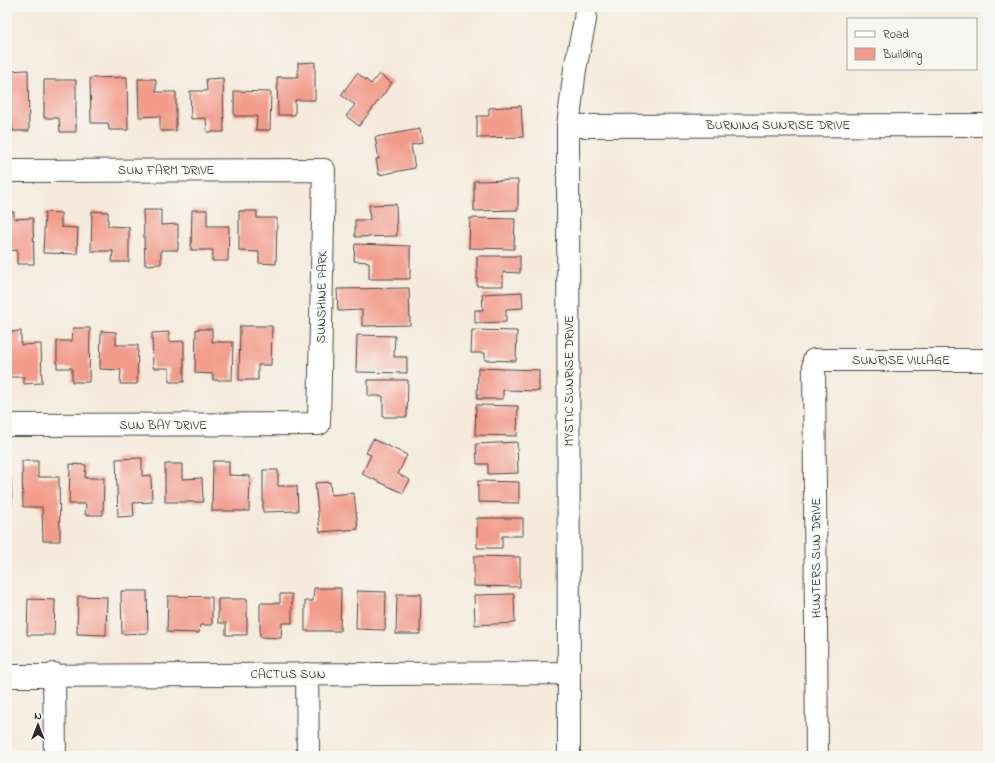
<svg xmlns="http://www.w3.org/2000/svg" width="995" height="763" font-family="'Indie Flower',sans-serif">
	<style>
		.building { fill: #f29b8a }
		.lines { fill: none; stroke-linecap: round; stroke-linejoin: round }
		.street-casing { stroke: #494845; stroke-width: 24 }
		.street { stroke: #fff; stroke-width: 22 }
		.labels { text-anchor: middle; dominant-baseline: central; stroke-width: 3.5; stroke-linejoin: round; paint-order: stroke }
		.street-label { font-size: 13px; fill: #2b2b2b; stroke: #f6f6f2 }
	</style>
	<rect width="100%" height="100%" fill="#f6f6f2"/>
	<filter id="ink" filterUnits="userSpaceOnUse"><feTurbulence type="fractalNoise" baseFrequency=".025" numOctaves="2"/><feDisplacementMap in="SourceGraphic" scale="8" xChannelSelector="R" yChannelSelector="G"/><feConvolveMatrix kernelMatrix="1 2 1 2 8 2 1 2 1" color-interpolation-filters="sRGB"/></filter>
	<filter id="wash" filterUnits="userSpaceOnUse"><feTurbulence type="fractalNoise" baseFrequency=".012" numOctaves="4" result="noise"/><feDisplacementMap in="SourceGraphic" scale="16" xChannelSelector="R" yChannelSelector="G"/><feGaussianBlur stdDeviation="0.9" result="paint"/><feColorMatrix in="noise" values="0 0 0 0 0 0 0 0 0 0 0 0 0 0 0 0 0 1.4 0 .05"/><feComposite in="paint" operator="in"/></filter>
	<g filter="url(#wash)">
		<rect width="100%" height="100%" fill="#f5eadb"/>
		<g id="blocks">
			<path class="building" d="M 315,62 L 315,100 L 295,100 L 295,115 L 278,115 L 277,77 L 298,77 L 298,63 Z
				M 28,70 L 29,131 L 13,131 L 12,122 L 7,123 L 7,71 Z
				M 357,73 L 371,84 L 379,74 L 392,83 L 359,126 L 346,116 L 355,105 L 341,95 Z
				M 127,77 L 128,130 L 109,130 L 108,123 L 91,123 L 90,78 Z
				M 223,78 L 224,132 L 207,132 L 206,118 L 191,119 L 190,91 L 207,91 L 206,79 Z
				M 138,79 L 156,79 L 156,92 L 176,92 L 176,131 L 160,131 L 160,116 L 139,117 Z
				M 44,80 L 76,80 L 76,132 L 60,132 L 59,118 L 44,118 Z
				M 234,91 L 271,92 L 270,130 L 256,130 L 257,116 L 234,116 Z
				M 521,106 L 523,137 L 477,138 L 477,116 L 489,116 L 489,108 Z
				M 420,129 L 422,143 L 411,145 L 415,168 L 379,175 L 376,159 L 379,159 L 375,137 Z
				M 518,180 L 518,210 L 474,211 L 474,181 Z
				M 396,204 L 397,236 L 355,237 L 355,220 L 370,220 L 369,205 Z
				M 143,210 L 161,210 L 161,225 L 178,224 L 178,250 L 161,250 L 161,264 L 145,265 Z
				M 192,210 L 207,210 L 207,226 L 229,226 L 228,261 L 212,261 L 213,250 L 191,250 Z
				M 92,211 L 108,212 L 108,226 L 129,227 L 129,262 L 112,262 L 113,251 L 91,251 Z
				M 239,211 L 257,211 L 257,218 L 277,218 L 276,264 L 259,263 L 259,252 L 239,251 Z
				M 7,212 L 14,212 L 14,219 L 33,218 L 34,264 L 17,264 L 17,250 L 7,251 Z
				M 45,212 L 61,213 L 61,227 L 78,228 L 77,254 L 43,253 Z
				M 470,218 L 515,219 L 514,249 L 469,248 Z
				M 355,244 L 410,246 L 410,279 L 369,279 L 369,262 L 354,261 Z
				M 477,256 L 520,256 L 520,273 L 503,272 L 503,286 L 477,286 Z
				M 409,288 L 410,325 L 362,326 L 362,310 L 338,311 L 337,289 Z
				M 522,292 L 523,308 L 506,309 L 506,322 L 475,323 L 475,310 L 483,310 L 482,294 Z
				M 240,326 L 272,326 L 271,365 L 258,365 L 258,380 L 239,380 Z
				M 73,328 L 90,328 L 89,382 L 72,382 L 72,368 L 57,368 L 57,341 L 72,341 Z
				M 196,329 L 212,329 L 212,342 L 233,342 L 232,380 L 213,380 L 213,374 L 195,373 Z
				M 472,330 L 517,331 L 516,361 L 485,360 L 485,353 L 471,353 Z
				M 21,331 L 21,345 L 41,344 L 42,383 L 24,384 L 24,377 L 7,377 L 7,332 Z
				M 101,331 L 116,332 L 116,345 L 138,345 L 137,384 L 120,384 L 121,370 L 100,369 Z
				M 169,332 L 169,342 L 184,341 L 184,382 L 169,382 L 169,368 L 153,368 L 152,333 Z
				M 357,335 L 395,336 L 394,357 L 407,357 L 407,373 L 356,372 Z
				M 478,368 L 539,370 L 539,391 L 503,390 L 503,399 L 477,399 Z
				M 368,380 L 408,380 L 407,417 L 383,417 L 383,396 L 368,396 Z
				M 476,405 L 518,406 L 517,436 L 475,435 Z
				M 373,439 L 407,455 L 398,474 L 410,480 L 403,493 L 362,474 L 371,455 L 366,453 Z
				M 517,442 L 518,473 L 488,474 L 488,464 L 477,464 L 476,444 Z
				M 142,458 L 142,476 L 151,475 L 152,502 L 133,503 L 134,516 L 118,517 L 116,459 Z
				M 22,461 L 38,461 L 38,477 L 59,477 L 60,541 L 43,541 L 42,507 L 23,507 Z
				M 213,461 L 229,461 L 229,475 L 250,476 L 249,511 L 212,511 Z
				M 70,464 L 86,465 L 85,478 L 104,478 L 103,515 L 85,515 L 86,504 L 69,504 Z
				M 165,464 L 182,464 L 182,479 L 202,478 L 203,502 L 165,502 Z
				M 263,470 L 278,470 L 278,486 L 297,486 L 298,511 L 263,512 Z
				M 7,478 L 11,478 L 12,505 L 7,505 Z
				M 478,481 L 519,482 L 519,503 L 478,502 Z
				M 330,482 L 331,495 L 354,493 L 358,529 L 320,532 L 315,483 Z
				M 477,518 L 523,518 L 523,536 L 502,536 L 502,548 L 477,548 Z
				M 474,556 L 520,557 L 520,587 L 474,586 Z
				M 314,588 L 341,588 L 340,631 L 305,631 L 305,601 L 313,601 Z
				M 121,591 L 147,591 L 148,633 L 122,634 Z
				M 357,591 L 386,592 L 385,630 L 356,629 Z
				M 280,594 L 292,594 L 292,623 L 282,623 L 281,638 L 260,637 L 260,603 L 280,603 Z
				M 397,594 L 421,594 L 420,634 L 396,634 Z
				M 514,594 L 515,623 L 475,625 L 474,595 Z
				M 78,596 L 107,597 L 106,635 L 77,634 Z
				M 168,596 L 212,597 L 212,625 L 200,625 L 199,633 L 167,632 Z
				M 28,599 L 55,600 L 54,635 L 27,635 Z
				M 218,599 L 247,599 L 247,635 L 226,635 L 226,623 L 218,623 Z"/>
		</g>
	</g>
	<g filter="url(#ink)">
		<use href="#blocks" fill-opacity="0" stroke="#494845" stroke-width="1"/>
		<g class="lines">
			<g class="street-casing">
				<path id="street" d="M 568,126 L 988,125
					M 7,171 L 324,170 L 319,424 L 7,425
					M 54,674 L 55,756
					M 307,674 L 308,756
					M 7,676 L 569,673
					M 569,756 L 568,126 L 575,69 L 585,20 L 586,7
					M 817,756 L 814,360 L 988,360"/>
			</g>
			<use href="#street" class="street"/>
		</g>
	</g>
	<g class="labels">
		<g class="street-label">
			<text x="778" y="125">BURNING SUNRISE DRIVE</text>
			<text x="166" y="170">SUN FARM DRIVE</text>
			<text transform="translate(322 297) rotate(-89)">SUNSHINE PARK</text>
			<text x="901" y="360">SUNRISE VILLAGE</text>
			<text transform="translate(569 381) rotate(-90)">MYSTIC SUNRISE DRIVE</text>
			<text x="163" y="425">SUN BAY DRIVE</text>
			<text transform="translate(816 558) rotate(-90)">HUNTERS SUN DRIVE</text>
			<text x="288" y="674">CACTUS SUN</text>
		</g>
	</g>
	<rect width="995" height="763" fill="none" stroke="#f6f6f2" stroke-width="24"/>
	<rect x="847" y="18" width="130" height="52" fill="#f6f6f2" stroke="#a5a5a2"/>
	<rect x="855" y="31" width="20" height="6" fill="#ffffff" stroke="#a5a5a2"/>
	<text x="883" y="38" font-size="12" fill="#2b2b2b">Road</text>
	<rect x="855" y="48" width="20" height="12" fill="#f29b8a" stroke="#a5a5a2"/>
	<text x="883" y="58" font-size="12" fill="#2b2b2b">Building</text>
	<g transform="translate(38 725)" stroke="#f6f6f2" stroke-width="3" paint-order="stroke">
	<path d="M0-3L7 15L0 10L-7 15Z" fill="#2b2b2b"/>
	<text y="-6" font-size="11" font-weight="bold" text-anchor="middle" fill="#2b2b2b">N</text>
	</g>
</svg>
